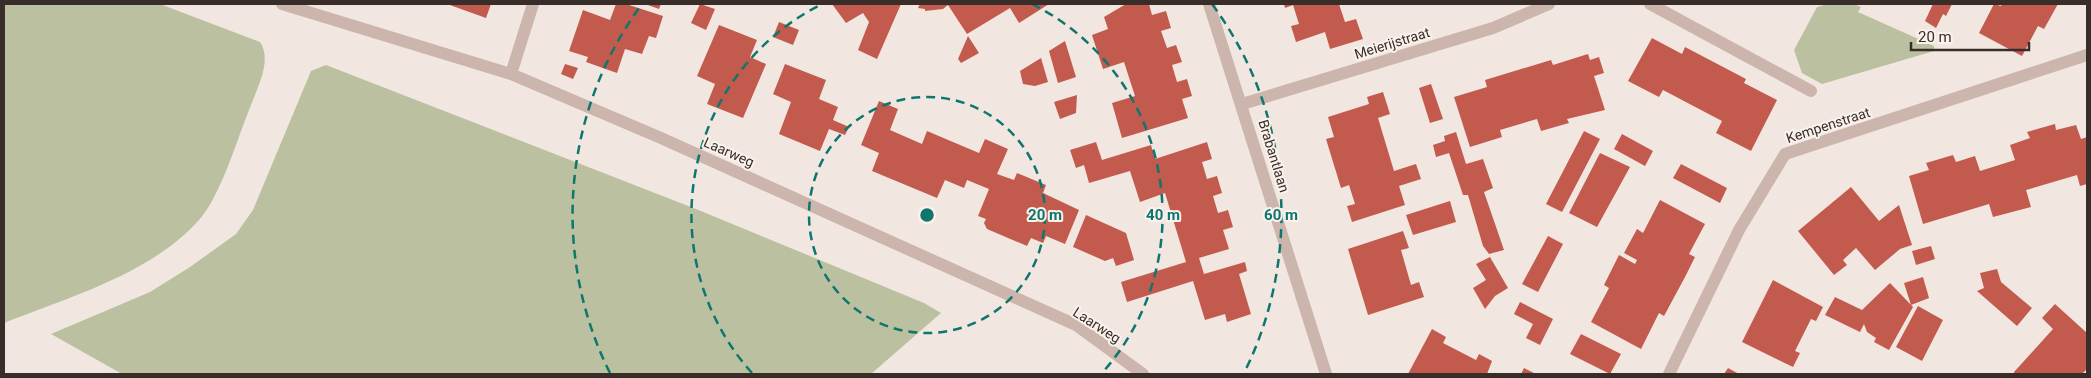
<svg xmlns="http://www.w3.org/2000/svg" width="2091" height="378" font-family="Roboto,sans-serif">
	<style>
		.green { fill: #bbc1a0 }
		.building { fill: #c25a4e }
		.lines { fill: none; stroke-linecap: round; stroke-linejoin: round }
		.street { stroke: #cbb5ac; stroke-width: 12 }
		.ring { fill: none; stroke: #0f766e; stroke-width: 2.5; stroke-dasharray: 9 6 }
		.labels { text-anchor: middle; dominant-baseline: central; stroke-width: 4; stroke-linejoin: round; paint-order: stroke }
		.street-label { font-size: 14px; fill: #392d2a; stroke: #faf2ec }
		.centre { fill: #0f766e; stroke: #faf2ec; stroke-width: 2.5 }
		.ring-label { font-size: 15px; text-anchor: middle; font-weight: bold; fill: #0f766e; stroke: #faf2ec; stroke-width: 4; stroke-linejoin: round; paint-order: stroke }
	</style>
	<rect width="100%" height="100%" fill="#f2e7e0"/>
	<path class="green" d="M 4,4 L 160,4 L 260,42 C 273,61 256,90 249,110 C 237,140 220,197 199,220 C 151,274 69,297 4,323 Z
		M 1828,4 L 1854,4 L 1861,7 L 1858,12 L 1934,46 L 1934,51 L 1822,84 L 1802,73 L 1794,50 L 1817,7 Z
		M 326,65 L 696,209 L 924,303 L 941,313 L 871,374 L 122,374 L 51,334 L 150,292 L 190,267 L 236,234 L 253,210 L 311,71 Z"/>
	<path class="building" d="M 447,4 L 491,4 L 486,18 Z
		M 616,4 L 626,4 L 663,16 L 656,38 L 649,36 L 642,54 L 625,49 L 617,73 L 586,62 L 588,57 L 569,51 L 583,10 L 610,20 Z
		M 645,4 L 661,4 L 659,9 Z
		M 700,4 L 715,9 L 706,30 L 691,23 Z
		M 832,4 L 901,4 L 877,59 L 858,50 L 869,22 L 863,13 L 846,23 Z
		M 920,4 L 1049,4 L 1019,23 L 1010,8 L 967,34 L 948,5 L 943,9 L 925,11 L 925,9 L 918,8 Z
		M 1126,4 L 1149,4 L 1152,15 L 1166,11 L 1171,28 L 1161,31 L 1167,48 L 1176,45 L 1182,62 L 1172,65 L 1177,82 L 1187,79 L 1192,96 L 1182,99 L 1188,118 L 1122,138 L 1112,103 L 1135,96 L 1124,62 L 1103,69 L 1092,35 L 1108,29 L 1104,17 Z
		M 1284,4 L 1339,4 L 1345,22 L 1356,19 L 1363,39 L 1330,49 L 1325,32 L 1296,42 L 1291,26 L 1299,24 L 1293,5 L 1285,8 Z
		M 1933,4 L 1952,4 L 1946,16 L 1943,14 L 1936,28 L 1925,21 Z
		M 1994,4 L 2001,6 L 2002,4 L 2058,4 L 2044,29 L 2038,26 L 2022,56 L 1979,33 Z
		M 779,22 L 799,30 L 793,45 L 773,37 Z
		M 719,25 L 757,40 L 750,57 L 766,64 L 743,118 L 707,104 L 715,84 L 697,76 Z
		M 968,36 L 979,53 L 961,63 L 958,59 Z
		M 1652,38 L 1682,54 L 1685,47 L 1746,79 L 1744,83 L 1777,100 L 1751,151 L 1716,133 L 1722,121 L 1663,90 L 1659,97 L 1628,81 Z
		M 1065,41 L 1076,77 L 1058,83 L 1049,51 Z
		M 1588,54 L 1590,60 L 1599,57 L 1604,73 L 1594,76 L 1605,110 L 1567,119 L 1569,123 L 1541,131 L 1537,119 L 1500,130 L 1502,137 L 1470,147 L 1454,97 L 1487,87 L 1485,80 L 1551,60 L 1553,65 Z
		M 1041,58 L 1048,82 L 1035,86 L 1023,84 L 1020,71 Z
		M 565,64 L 578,68 L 573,79 L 561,74 Z
		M 785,64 L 826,80 L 819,99 L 838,107 L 833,120 L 849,127 L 845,135 L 829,129 L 820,151 L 779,134 L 791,102 L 773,94 Z
		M 1431,84 L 1443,119 L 1430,123 L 1419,88 Z
		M 1383,92 L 1390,114 L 1378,118 L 1394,171 L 1416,164 L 1421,179 L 1399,186 L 1405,205 L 1352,222 L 1347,206 L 1355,204 L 1349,185 L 1341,188 L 1326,139 L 1334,137 L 1328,117 L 1369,104 L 1367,97 Z
		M 1077,95 L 1076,113 L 1060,119 L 1054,102 Z
		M 879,101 L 898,109 L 890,130 L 922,144 L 927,131 L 979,153 L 985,139 L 1008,149 L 997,174 L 1014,180 L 1017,173 L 1046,185 L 1043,193 L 1079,210 L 1065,244 L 1046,236 L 1043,243 L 1031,238 L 1027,246 L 987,229 L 984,223 L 986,219 L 978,216 L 989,189 L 967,180 L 964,188 L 945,180 L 937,198 L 872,171 L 879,153 L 861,145 Z
		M 2055,124 L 2056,130 L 2076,125 L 2081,139 L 2087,137 L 2087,184 L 2080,186 L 2077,175 L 2026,190 L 2031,207 L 1993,217 L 1989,204 L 1923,224 L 1909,176 L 1929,170 L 1926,163 L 1953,155 L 1956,162 L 1975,156 L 1980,171 L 2015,160 L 2010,145 L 2030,138 L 2027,132 Z
		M 1584,131 L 1600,139 L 1562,212 L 1546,204 Z
		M 1456,132 L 1466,164 L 1483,159 L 1493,188 L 1484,192 L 1504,250 L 1489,254 L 1483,246 L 1468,195 L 1463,195 L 1449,153 L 1436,157 L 1433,145 L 1445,141 L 1444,136 Z
		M 1622,134 L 1653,151 L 1645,166 L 1614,149 Z
		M 1096,142 L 1102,160 L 1151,145 L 1155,159 L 1207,142 L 1212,159 L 1202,162 L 1207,179 L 1217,176 L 1222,193 L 1213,196 L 1218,213 L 1228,210 L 1233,227 L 1223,230 L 1229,249 L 1199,258 L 1204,274 L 1245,262 L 1247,271 L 1239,274 L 1251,314 L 1227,322 L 1225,314 L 1205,320 L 1193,281 L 1127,302 L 1121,282 L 1186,262 L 1165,193 L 1140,202 L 1130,171 L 1089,183 L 1084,165 L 1076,168 L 1070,150 Z
		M 1600,153 L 1630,167 L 1597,227 L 1569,213 Z
		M 1681,164 L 1727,188 L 1720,203 L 1673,178 Z
		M 1851,187 L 1879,221 L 1899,205 L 1912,245 L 1900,249 L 1875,270 L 1856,248 L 1843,260 L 1847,265 L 1834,275 L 1798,231 Z
		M 1660,200 L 1705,224 L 1689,254 L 1695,257 L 1685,277 L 1664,316 L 1659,313 L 1641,349 L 1591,322 L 1609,288 L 1604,285 L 1619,255 L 1635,264 L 1637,260 L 1624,253 L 1637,229 L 1643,233 Z
		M 1450,201 L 1456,222 L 1413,235 L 1406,215 Z
		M 1086,215 L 1126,233 L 1134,260 L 1116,266 L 1113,258 L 1105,261 L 1073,247 Z
		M 1403,231 L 1409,248 L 1401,250 L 1411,285 L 1419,282 L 1424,297 L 1368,315 L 1348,249 Z
		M 1548,236 L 1563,244 L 1538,292 L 1522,284 Z
		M 1931,246 L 1935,259 L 1916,265 L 1912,251 Z
		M 1490,257 L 1508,288 L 1495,296 L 1485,309 L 1473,288 L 1486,280 L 1476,264 Z
		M 1997,269 L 2001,282 L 2032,308 L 2017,326 L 1977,291 L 1984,288 L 1980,273 Z
		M 1923,277 L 1929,298 L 1911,305 L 1904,283 Z
		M 1773,280 L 1823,307 L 1816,321 L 1811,319 L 1795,351 L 1800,353 L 1793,367 L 1742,342 Z
		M 1890,283 L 1913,307 L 1889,350 L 1874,342 L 1876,338 L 1867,332 L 1864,324 L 1860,332 L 1825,315 L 1835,297 L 1862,310 Z
		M 1520,302 L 1553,319 L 1540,345 L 1526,338 L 1533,324 L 1514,314 Z
		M 2055,304 L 2087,333 L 2087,369 L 2082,374 L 2014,374 L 2014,372 L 2053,329 L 2042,318 Z
		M 1918,306 L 1943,320 L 1922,361 L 1896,347 Z
		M 1432,329 L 1446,337 L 1443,343 L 1476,360 L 1479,354 L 1492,361 L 1487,374 L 1408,374 Z
		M 1581,334 L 1621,354 L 1610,374 L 1570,354 Z
		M 1524,368 L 1536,374 L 1521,374 Z
		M 1728,368 L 1739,374 L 1724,374 Z"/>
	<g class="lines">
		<path class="street" d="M 282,4 L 511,74 L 661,138 L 1076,325 L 1143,374
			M 1209,4 L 1326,374
			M 1650,4 L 1811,91
			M 511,74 L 533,4
			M 1242,104 L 1493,28 L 1549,4
			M 1669,374 L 1739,230 L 1785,154 L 2087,55"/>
	</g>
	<g class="ring">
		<circle cx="927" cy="215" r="118"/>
		<path d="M752 373A236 236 0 0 1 822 4M1032 4A236 236 0 0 1 1102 373"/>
		<path d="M610 373A354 354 0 0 1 642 4M1212 4A354 354 0 0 1 1244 373"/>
	</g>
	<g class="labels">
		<g class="street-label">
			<text transform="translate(1392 43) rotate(-17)">Meierijstraat</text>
			<text transform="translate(1828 125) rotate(-18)">Kempenstraat</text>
			<text transform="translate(729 152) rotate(24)">Laarweg</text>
			<text transform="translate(1274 156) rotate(73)">Brabantlaan</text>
			<text transform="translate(1097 325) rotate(33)">Laarweg</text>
		</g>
	</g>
	<circle cx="927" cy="215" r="8" class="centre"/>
	<g class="ring-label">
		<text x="1045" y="220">20 m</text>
		<text x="1163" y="220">40 m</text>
		<text x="1281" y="220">60 m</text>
	</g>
	<rect width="2091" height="378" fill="none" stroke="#392d2a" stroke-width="10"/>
	<path d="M1911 42v8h118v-8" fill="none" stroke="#392d2a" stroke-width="2.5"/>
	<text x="1918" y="42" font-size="15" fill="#392d2a" stroke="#faf2ec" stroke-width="4" paint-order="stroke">20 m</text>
</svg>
